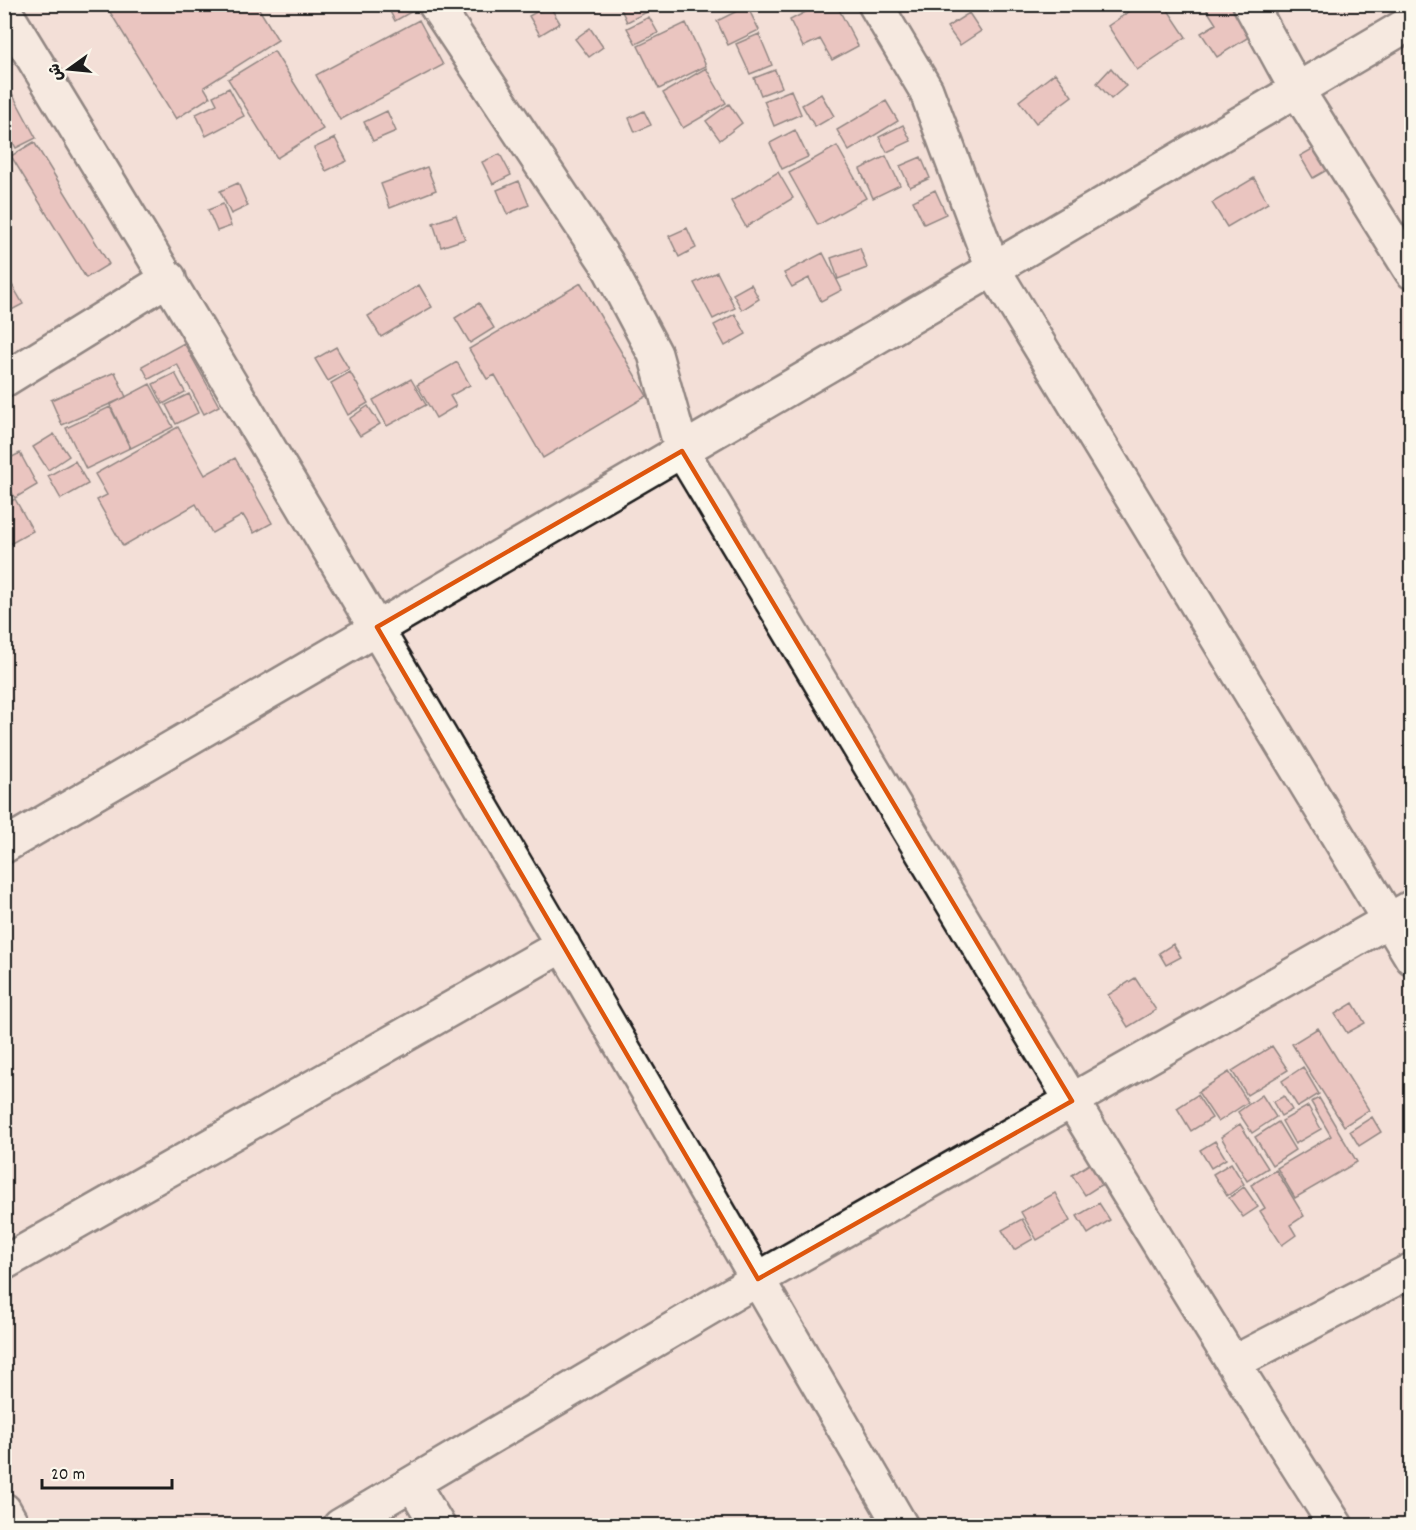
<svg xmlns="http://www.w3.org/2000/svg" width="1416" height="1530" font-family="Dekko,'Playpen Sans Arabic',sans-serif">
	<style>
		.building { fill: #e1a6a5; stroke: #1c1c1c; stroke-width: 1.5 }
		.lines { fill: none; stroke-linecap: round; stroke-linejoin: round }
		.minor-casing { stroke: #1c1c1c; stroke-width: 38 }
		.minor { stroke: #fbf7ec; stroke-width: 33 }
		.marked { fill: none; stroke: #de560d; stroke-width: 4.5; stroke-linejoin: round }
	</style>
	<rect width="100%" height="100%" fill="#f3dfd7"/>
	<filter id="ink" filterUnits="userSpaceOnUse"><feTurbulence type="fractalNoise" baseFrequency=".0167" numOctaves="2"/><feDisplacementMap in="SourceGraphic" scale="12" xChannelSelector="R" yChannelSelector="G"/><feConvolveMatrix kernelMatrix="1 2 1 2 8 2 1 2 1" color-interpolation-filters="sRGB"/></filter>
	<g filter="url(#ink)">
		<path class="building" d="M 105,4 L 256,4 L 278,40 L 204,87 L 210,97 L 176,119 Z
			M 386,4 L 413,4 L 416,9 L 395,21 Z
			M 521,4 L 536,4 L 525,11 Z
			M 625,4 L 653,4 L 655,8 L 627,22 L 620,7 Z
			M 821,4 L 836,4 L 858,46 L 832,60 L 820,39 L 803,47 L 790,20 Z
			M 1140,4 L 1164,4 L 1186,37 L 1137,70 L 1108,26 Z
			M 1209,4 L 1233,4 L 1252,35 L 1217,57 L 1201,33 L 1216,24 L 1205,7 Z
			M 549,5 L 560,23 L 540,35 L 529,16 Z
			M 747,6 L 759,30 L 728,45 L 717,21 Z
			M 969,13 L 981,31 L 960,45 L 947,27 Z
			M 649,17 L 658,33 L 636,44 L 627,28 Z
			M 419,20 L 443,65 L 340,120 L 316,75 Z
			M 686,23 L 706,66 L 659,89 L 638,46 Z
			M 590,28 L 603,47 L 589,57 L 575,39 Z
			M 759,34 L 772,65 L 750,74 L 736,44 Z
			M 274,51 L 323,129 L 277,158 L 228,79 Z
			M 706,68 L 726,103 L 683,128 L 663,93 Z
			M 1111,68 L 1126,86 L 1111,99 L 1097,83 Z
			M 775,70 L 782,87 L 761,95 L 754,78 Z
			M 1055,73 L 1072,96 L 1036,123 L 1019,101 Z
			M 7,84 L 36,138 L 16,148 L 4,126 L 4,86 Z
			M 1412,86 L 1412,99 L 1406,89 Z
			M 229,88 L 244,116 L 206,136 L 196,114 L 217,104 L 213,96 Z
			M 791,90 L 801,114 L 774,126 L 764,101 Z
			M 821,94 L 834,116 L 815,127 L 802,105 Z
			M 886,101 L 898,121 L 849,151 L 837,130 Z
			M 729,104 L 742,123 L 720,140 L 706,121 Z
			M 387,111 L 396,131 L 373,141 L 364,122 Z
			M 644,111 L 651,125 L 635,132 L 629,118 Z
			M 903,125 L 911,141 L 887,152 L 879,137 Z
			M 795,130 L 808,157 L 782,169 L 770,143 Z
			M 335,138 L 347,161 L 326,171 L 314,148 Z
			M 34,142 L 109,264 L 86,278 L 11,156 Z
			M 1321,144 L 1334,166 L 1313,178 L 1300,156 Z
			M 837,146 L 866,198 L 818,225 L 789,173 Z
			M 500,154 L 511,175 L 493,184 L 482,162 Z
			M 886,156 L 900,185 L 873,198 L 860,169 Z
			M 921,157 L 930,178 L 910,187 L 900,166 Z
			M 427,167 L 436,190 L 390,208 L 381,184 Z
			M 778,172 L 793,198 L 746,227 L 731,201 Z
			M 1254,178 L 1268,203 L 1227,227 L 1212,203 Z
			M 519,181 L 529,205 L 507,214 L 497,190 Z
			M 238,183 L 248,206 L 231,214 L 220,191 Z
			M 935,190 L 946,214 L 924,224 L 913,201 Z
			M 223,204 L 231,226 L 217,231 L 208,210 Z
			M 456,215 L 465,239 L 441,247 L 433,223 Z
			M 687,228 L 696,248 L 679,257 L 669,236 Z
			M 860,248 L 867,268 L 838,279 L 831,258 Z
			M 823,253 L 842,290 L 821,301 L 809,278 L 792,287 L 784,273 Z
			M 4,271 L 23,304 L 4,314 Z
			M 717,272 L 735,308 L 713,319 L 694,283 Z
			M 581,283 L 647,396 L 543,458 L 495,375 L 487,379 L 469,349 Z
			M 751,284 L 759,299 L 742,310 L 733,294 Z
			M 419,285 L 432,307 L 381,337 L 368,316 Z
			M 479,303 L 494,328 L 470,343 L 455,318 Z
			M 735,314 L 746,334 L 725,346 L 714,325 Z
			M 184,343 L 219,406 L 204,414 L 177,364 L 149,379 L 142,366 Z
			M 336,347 L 349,369 L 328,381 L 315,359 Z
			M 457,362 L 470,385 L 450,396 L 456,406 L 436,418 L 417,385 Z
			M 115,372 L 126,397 L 62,425 L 51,400 Z
			M 350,372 L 368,403 L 348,415 L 331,383 Z
			M 175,373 L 185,392 L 163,404 L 153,384 Z
			M 411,379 L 426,405 L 387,426 L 373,400 Z
			M 150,384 L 173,427 L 131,448 L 110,405 Z
			M 189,394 L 198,413 L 176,424 L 166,405 Z
			M 368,406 L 380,424 L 360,436 L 349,419 Z
			M 110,407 L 130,448 L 86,469 L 66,428 Z
			M 178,427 L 205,475 L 235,458 L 272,523 L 254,533 L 243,515 L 212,533 L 196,504 L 123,546 L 97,500 L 107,495 L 95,474 Z
			M 54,434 L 69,456 L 48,470 L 33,447 Z
			M 20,453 L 37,485 L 15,498 L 4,479 L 4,461 Z
			M 75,461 L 88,484 L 61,499 L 48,476 Z
			M 15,499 L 33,531 L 10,544 L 4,534 L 4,505 Z
			M 1173,944 L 1181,957 L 1166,965 L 1159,953 Z
			M 1135,978 L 1156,1010 L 1128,1027 L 1108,995 Z
			M 1353,1003 L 1365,1023 L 1347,1033 L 1335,1014 Z
			M 1318,1028 L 1369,1110 L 1344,1126 L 1292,1044 Z
			M 1272,1046 L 1288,1070 L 1247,1095 L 1232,1071 Z
			M 1303,1067 L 1319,1094 L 1298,1107 L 1282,1081 Z
			M 1229,1072 L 1248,1102 L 1218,1122 L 1198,1092 Z
			M 1197,1095 L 1212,1118 L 1191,1131 L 1177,1108 Z
			M 1262,1095 L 1276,1117 L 1252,1133 L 1238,1112 Z
			M 1284,1096 L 1292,1110 L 1281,1116 L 1273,1102 Z
			M 1319,1098 L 1357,1162 L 1295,1198 L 1277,1168 L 1331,1136 L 1311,1102 Z
			M 1308,1106 L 1321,1129 L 1295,1144 L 1282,1121 Z
			M 1372,1117 L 1381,1132 L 1359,1146 L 1350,1131 Z
			M 1278,1122 L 1295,1150 L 1272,1165 L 1255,1137 Z
			M 1240,1124 L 1268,1168 L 1247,1181 L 1221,1137 Z
			M 1215,1141 L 1226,1159 L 1211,1168 L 1200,1150 Z
			M 1094,1161 L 1107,1181 L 1085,1195 L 1072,1175 Z
			M 1231,1163 L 1244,1184 L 1227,1196 L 1213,1174 Z
			M 1276,1170 L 1304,1216 L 1290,1225 L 1296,1235 L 1282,1245 L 1260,1211 L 1265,1208 L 1251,1185 Z
			M 1244,1187 L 1258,1207 L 1243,1217 L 1229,1198 Z
			M 1055,1193 L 1070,1221 L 1037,1240 L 1021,1212 Z
			M 1099,1203 L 1110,1220 L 1088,1234 L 1077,1216 Z
			M 1022,1219 L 1033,1239 L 1014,1250 L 1002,1230 Z"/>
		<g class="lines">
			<g class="minor-casing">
				<path id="minor" d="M 435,4 L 606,262 L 655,354 L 682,451 C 898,810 1110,1172 1336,1526
					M 875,4 L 926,90 L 993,269 L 1412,958
					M 1250,4 L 1297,90 L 1412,272
					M 4,10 C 311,511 606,1018 901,1526
					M 4,380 L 169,278
					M 4,846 L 993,269 L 1412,22
					M 4,1263 L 563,945
					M 1233,1363 L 1412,1270
					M 413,1484 L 438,1526
					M 4,1510 L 13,1526
					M 340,1526 L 758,1279 L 1412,907"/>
			</g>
			<use href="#minor" class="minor"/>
		</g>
	</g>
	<path d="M0 0H1416V1530H0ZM 682,451 L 1072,1101 L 758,1279 L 377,627 Z" fill="#f3dfd7" fill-opacity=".55" fill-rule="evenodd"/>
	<path class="marked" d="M 682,451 L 1072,1101 L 758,1279 L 377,627 Z"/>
	<rect width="1416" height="1530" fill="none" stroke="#fbf7ec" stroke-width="24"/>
	<rect x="12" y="12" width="1392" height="1506" fill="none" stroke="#1c1c1c" stroke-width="2" filter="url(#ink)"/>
	<g transform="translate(69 69) rotate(255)" stroke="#fbf7ec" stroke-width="4.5" paint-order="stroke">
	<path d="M0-4.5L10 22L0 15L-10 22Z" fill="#1c1c1c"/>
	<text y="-9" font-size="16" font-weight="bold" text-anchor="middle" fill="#1c1c1c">ش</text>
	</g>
	<path d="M42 1479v9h130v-9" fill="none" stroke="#1c1c1c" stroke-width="3"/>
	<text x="51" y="1479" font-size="18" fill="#1c1c1c" stroke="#fbf7ec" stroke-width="4.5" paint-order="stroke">20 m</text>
</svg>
